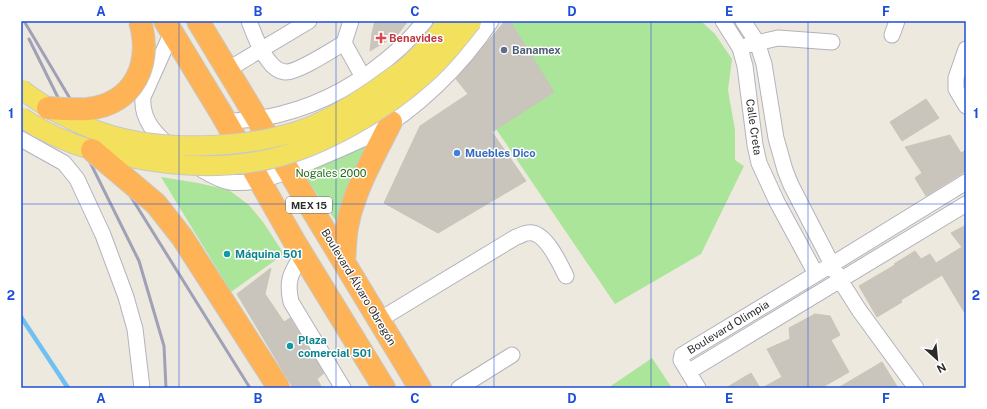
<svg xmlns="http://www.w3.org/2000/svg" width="987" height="409" font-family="'Public Sans',sans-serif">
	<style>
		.green { fill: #abe59a }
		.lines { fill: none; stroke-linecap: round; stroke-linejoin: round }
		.stream { stroke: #70c0f1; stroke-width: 4.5 }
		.building { fill: #c9c5bd; stroke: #c9c5b7 }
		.minor-casing { stroke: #b2b2bf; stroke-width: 17 }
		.highway-casing { stroke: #c8c8c8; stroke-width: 24 }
		.minor { stroke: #fff; stroke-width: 15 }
		.highway { stroke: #ffb357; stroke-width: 22 }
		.rail { stroke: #a0a1b6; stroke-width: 3 }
		.major-bridge-casing { stroke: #c8c8c8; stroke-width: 21; stroke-linecap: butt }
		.highway-bridge-casing { stroke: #c8c8c8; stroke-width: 24; stroke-linecap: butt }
		.major-bridge { stroke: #f3e15e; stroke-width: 19 }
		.highway-bridge { stroke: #ffb357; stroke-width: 22 }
		.grid { fill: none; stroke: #1d4ed8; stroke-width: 1; stroke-opacity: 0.55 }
		.health-dot { fill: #e0444e; stroke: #fff; stroke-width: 1.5 }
		.service-dot { fill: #5c6f8a; stroke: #fff; stroke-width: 1.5 }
		.shop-dot { fill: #3f7fe0; stroke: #fff; stroke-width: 1.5 }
		.culture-dot { fill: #0f9aa8; stroke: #fff; stroke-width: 1.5 }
		.labels { text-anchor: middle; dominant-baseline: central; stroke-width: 3; stroke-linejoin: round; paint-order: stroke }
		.shield { fill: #fff; stroke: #6b6b6b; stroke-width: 1 }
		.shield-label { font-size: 10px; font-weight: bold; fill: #2c2c2c }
		.health-label { font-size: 11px; font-weight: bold; fill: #be3a42; stroke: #fff; text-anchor: start }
		.service-label { font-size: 11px; font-weight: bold; fill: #4e5e75; stroke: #fff; text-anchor: start }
		.street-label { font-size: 11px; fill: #2c2c2c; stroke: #fff }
		.shop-label { font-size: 11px; font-weight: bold; fill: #366cbe; stroke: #fff; text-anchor: start }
		.park-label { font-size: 11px; fill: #216b19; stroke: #fff }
		.culture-label { font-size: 11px; font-weight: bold; fill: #0d838f; stroke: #fff; text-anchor: start }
		.neatline { fill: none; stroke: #1d4ed8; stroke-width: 1.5 }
		.grid-label { font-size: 13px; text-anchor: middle; font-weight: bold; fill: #1d4ed8 }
	</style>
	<rect width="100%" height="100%" fill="#eee9de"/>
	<path class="green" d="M 510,21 L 701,21 L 715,34 L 732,59 L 728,90 L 735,130 L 735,160 L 744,166 L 701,254 L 615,304 L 496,129 Z
		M 381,127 L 357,171 L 336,221 L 295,163 Z
		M 161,177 L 198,183 L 229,190 L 249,205 L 263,222 L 284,254 L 231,292 Z
		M 652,358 L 672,388 L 608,388 Z"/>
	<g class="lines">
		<path class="stream" d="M 21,317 L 68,388"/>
	</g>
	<path class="building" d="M 375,21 L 408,21 L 398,34 L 370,51 L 372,33 Z
		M 505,21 L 510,21 L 554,92 L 492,132 L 526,181 L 438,233 L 384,203 L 420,126 L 468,94 L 456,79 Z
		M 926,99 L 939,118 L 902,141 L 890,122 Z
		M 950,135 L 961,153 L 966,150 L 966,171 L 926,196 L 915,178 L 922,173 L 905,147 Z
		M 966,225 L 966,315 L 942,275 L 901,300 L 902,302 L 877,317 L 859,286 L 895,265 L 894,264 L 915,251 L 921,259 L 930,254 L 936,263 L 962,247 L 951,233 Z
		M 271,268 L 265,294 L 284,322 L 290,318 L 324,373 L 317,379 L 322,388 L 293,388 L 237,294 Z
		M 815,314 L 830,316 L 840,335 L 831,340 L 849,372 L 821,388 L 762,388 L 782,377 L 767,349 L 790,339 L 789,328 Z
		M 882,362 L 898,388 L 838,388 Z
		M 751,373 L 760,388 L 726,388 Z"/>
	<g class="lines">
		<g class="minor-casing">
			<path id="minor" d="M 249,21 C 254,34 259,49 268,60 C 272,66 278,71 285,72 C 297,73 332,50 344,43 L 351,21
				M 723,21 L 740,48 L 745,66 L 755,145 L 759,163 L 777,202 L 816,274
				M 743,21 L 757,42 L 764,64 L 776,138 L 785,170 L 791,185 L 840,280 L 859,310 L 916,388
				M 172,32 L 143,97 C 141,120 156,135 172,148
				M 892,35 L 897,21
				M 344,43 L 363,77
				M 748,45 L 778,38 L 832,42
				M 966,49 L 956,78 L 956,89 L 966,106
				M 227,70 L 309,21
				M 226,122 C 244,120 263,119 281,114 C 325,103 366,79 400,48 C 409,40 417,30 425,21
				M 21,139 L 64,163 L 77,179 L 103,235 L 126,297 L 135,329 L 142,388
				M 194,165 C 205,171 217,180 230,182 C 256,185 282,174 305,164 C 327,155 348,146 369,136 C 416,111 462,65 491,21
				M 302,255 C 291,273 286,280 291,302 L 343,388
				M 379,320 L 516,237 C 520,236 524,233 528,233 C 545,230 560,264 566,276
				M 688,372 L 966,204
				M 459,388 L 512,355
				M 698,388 L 681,360 L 682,355 L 831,265 L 966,182"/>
		</g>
		<g class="highway-casing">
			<path id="highway" d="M 165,21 L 221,113 L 294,241 L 384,388
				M 198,21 L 420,388
				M 344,261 C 345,250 345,238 347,227 C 354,190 374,156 391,122"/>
		</g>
		<use href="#minor" class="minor"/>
		<use href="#highway" class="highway"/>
		<path class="rail" d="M 24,21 L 75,107 L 250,388
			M 29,39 L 139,261 L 164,346 L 166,388"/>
		<g class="major-bridge-casing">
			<path id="major-bridge" d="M 21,89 C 46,108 73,123 104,133 C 161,152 244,149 301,130 C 332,119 360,101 386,82 C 394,76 403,71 410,64 C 423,52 438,35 448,21
				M 21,117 C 42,131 68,143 92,150 C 104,153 116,155 128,157 C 175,167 227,169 274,158 C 323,146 387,109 424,75 C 442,59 457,40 472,21"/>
		</g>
		<g class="highway-bridge-casing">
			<path id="highway-bridge" d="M 48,108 C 61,109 75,110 88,109 C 135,103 152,64 140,21
				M 92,150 L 156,204 L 182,237 L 279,388"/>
		</g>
		<use href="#major-bridge" class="major-bridge"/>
		<use href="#highway-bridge" class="highway-bridge"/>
	</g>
	<path class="grid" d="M 179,21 L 179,388M 336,21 L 336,388M 494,21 L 494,388M 651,21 L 651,388M 808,21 L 808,388M 21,204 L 966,204"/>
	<path class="health-dot" d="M379 32h4v4h4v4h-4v4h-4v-4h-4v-4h4z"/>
	<circle class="service-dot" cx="504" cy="50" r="4"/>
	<circle class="shop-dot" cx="457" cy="153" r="4"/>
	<g class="culture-dot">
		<circle cx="227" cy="254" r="4"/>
		<circle cx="290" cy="346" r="4"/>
	</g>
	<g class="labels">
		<rect class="shield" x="286" y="197" width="46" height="16" rx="3"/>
		<g class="shield-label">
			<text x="309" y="205">MEX 15</text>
		</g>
		<g class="health-label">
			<text x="389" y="38">Benavides</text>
		</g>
		<g class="service-label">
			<text x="512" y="50">Banamex</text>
		</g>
		<g class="street-label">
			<text transform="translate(754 127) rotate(82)">Calle Creta</text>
			<text transform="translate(359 287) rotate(59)">Boulevard Álvaro Obregón</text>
			<text transform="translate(728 327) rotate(-31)">Boulevard Olimpia</text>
		</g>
		<g class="shop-label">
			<text x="465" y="153">Muebles Dico</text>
		</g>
		<g class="park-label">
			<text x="331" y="173">Nogales 2000</text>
		</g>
		<g class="culture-label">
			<text x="235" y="254">Máquina 501</text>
			<text x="298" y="340">Plaza<tspan x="298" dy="13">comercial 501</tspan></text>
		</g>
	</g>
	<rect width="987" height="409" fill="none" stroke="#ffffff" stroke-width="44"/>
	<g transform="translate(937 359) rotate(153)" stroke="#ffffff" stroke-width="3" paint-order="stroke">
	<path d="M0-3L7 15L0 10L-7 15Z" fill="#2c2c2c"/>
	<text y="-6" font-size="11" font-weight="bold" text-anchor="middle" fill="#2c2c2c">N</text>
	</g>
	<rect x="22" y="22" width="943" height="365" class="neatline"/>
	<g class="grid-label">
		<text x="101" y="16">A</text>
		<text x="258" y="16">B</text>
		<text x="415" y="16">C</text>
		<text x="572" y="16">D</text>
		<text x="729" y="16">E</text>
		<text x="886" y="16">F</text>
		<text x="11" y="118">1</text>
		<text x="976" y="118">1</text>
		<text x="11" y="300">2</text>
		<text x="976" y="300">2</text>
		<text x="101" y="403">A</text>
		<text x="258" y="403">B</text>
		<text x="415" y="403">C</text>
		<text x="572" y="403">D</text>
		<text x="729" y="403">E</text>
		<text x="886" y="403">F</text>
	</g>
</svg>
